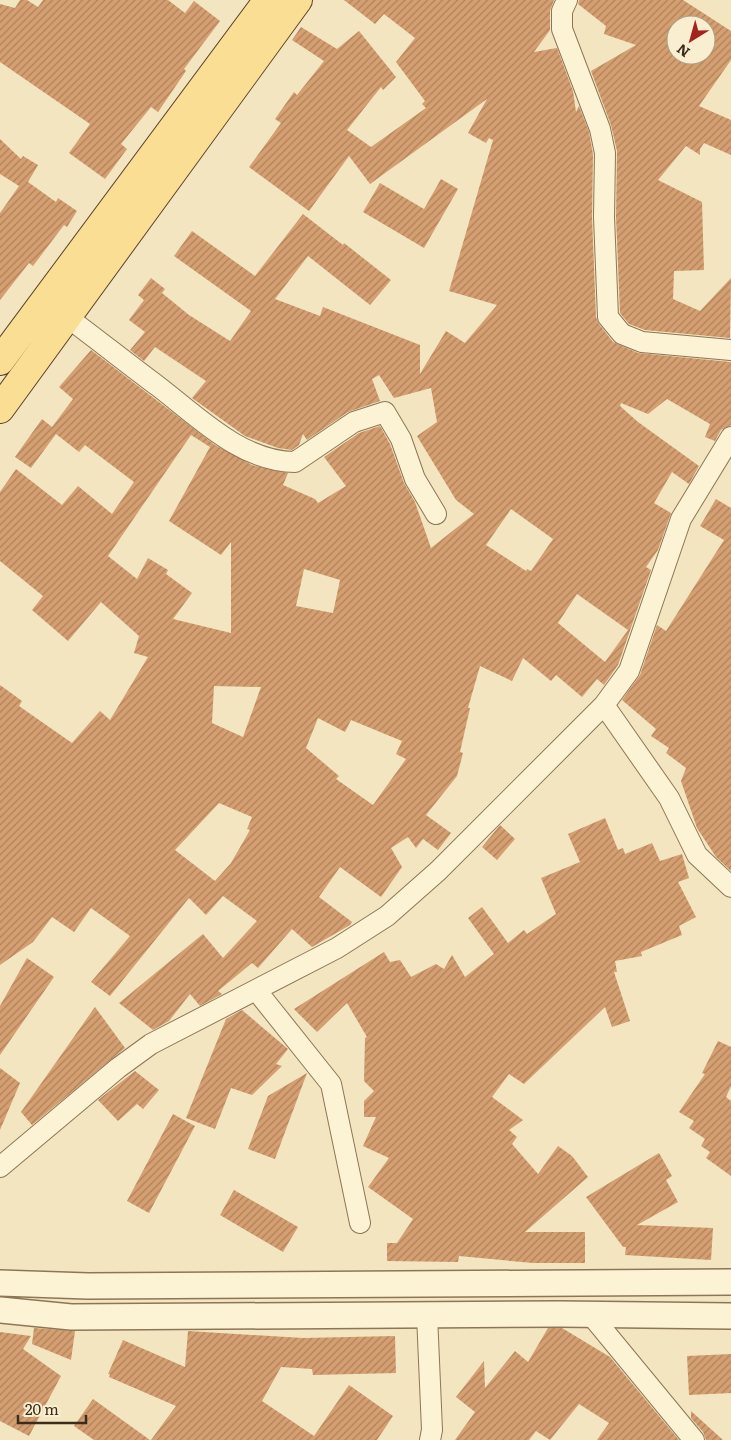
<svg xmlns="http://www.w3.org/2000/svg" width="731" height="1440" font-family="Literata,serif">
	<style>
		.building { fill: url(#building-hatch); fill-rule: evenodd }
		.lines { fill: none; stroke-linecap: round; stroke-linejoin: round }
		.minor-casing { stroke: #8d7656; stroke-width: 22 }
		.tertiary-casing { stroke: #8d7656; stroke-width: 28 }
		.primary-casing { stroke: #5b432a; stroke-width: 30 }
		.minor { stroke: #fcf2d4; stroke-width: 20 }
		.tertiary { stroke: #fcf2d4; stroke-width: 25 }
		.primary { stroke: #fade93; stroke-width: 28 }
	</style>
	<defs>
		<pattern id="building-hatch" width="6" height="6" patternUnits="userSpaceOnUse" patternTransform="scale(1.25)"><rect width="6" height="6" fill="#d59f71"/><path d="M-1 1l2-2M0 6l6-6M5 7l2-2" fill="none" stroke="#ae825c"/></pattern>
	</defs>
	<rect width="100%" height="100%" fill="#f2e5c0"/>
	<path class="building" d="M 20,0 L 27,0 L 38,7 L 43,0 L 168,0 L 185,13 L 194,1 L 220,21 L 184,69 L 186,71 L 158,112 L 151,107 L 121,144 L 127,149 L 105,179 L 69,153 L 90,124 L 0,62 L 0,4 L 15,8 Z
		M 344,0 L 554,0 L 550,11 L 550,30 L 534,52 L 557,48 L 573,91 L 576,112 L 579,106 L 589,132 L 593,154 L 592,217 L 596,317 L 599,324 L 613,342 L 638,353 L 731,362 L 731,425 L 721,430 L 715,441 L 705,437 L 710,424 L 667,399 L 648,414 L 621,403 L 620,406 L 638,422 L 699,466 L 689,484 L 672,472 L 654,503 L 671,513 L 658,550 L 646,567 L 651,570 L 618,665 L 604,685 L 597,679 L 582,697 L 556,675 L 551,681 L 523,658 L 512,681 L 480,666 L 468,708 L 470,708 L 460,752 L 463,753 L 457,776 L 426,815 L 451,833 L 438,850 L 423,839 L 416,848 L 408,837 L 391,848 L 402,867 L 381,897 L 340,867 L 319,897 L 352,922 L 350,925 L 312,947 L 292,929 L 258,968 L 252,963 L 218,991 L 222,994 L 200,1006 L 190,994 L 169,1021 L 153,1030 L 119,1003 L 203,934 L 223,958 L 257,921 L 223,896 L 206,915 L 189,898 L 110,996 L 91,982 L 130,936 L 91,908 L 74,932 L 52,917 L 33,942 L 0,965 L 0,685 L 22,701 L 19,706 L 72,743 L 100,711 L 110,720 L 148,657 L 134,653 L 139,636 L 101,602 L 68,641 L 32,610 L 43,596 L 0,561 L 0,492 L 16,469 L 62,505 L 78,486 L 112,514 L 134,482 L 85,445 L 79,452 L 56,434 L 31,468 L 15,457 L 42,419 L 52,427 L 73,399 L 59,387 L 91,350 L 215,445 L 252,465 L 288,473 L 283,485 L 315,499 L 318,503 L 346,486 L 324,457 L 359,433 L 380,426 L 390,444 L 404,483 L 415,502 L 431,548 L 474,514 L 456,500 L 417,436 L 437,422 L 431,388 L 394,398 L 379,375 L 372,379 L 380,401 L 348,412 L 307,440 L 303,434 L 299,445 L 292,450 L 278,448 L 245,436 L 192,398 L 206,381 L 155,347 L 144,361 L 130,350 L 145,332 L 129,320 L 144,300 L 138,295 L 151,278 L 165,289 L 162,293 L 189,315 L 230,341 L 251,311 L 174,256 L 192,231 L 255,276 L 303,214 L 343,245 L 344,243 L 391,280 L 370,305 L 308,256 L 275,299 L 320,316 L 323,307 L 420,345 L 420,374 L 446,331 L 465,343 L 497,305 L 449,291 L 493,140 L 489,138 L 486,143 L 468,133 L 487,99 L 370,184 L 349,156 L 309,211 L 249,167 L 281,123 L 275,119 L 294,92 L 297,95 L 324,61 L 292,40 L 301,27 L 337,49 L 359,31 L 396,77 L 383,90 L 381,87 L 347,130 L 371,147 L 426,108 L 422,104 L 425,101 L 396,62 L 415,38 L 384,14 L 375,24 ZM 191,435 L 210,447 L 169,521 L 221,555 L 231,542 L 231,633 L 173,619 L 192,593 L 166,574 L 168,570 L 148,558 L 137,579 L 108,556 ZM 511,509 L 553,539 L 531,571 L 527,569 L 526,571 L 486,545 ZM 304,569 L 340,580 L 333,613 L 296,606 ZM 577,594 L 628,630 L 605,662 L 558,623 ZM 214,686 L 261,687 L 243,737 L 212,723 ZM 318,718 L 345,732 L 351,720 L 402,741 L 396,754 L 406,759 L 373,805 L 336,779 L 339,776 L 306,748 ZM 219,803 L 252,817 L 247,829 L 250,830 L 231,863 L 215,881 L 175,850 Z
		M 579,0 L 683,0 L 731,31 L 731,60 L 699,106 L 731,120 L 731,155 L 704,143 L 700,149 L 700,155 L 686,146 L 658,180 L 702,202 L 704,270 L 674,271 L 673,299 L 700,311 L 731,278 L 730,338 L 645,330 L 629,324 L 620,313 L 616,217 L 617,151 L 611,125 L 591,71 L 636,45 L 604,34 L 606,26 L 578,4 ZM 676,25 L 706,25 L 706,55 L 676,55 Z
		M 0,139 L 21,159 L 23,156 L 38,165 L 28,182 L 56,202 L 58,198 L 77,211 L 67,227 L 64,225 L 33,266 L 29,263 L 0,300 L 0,213 L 19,186 L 0,174 Z
		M 441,179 L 458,189 L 424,248 L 363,212 L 380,183 L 424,209 Z
		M 716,499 L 731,508 L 731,871 L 716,857 L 697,828 L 681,781 L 686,768 L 666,753 L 669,748 L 651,736 L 656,729 L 622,700 L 640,675 L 657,625 L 666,631 L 724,540 L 700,526 Z
		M 605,818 L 618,850 L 623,848 L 625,854 L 652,843 L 660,861 L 682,854 L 689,878 L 678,882 L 696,917 L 679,926 L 682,935 L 641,952 L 642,956 L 615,961 L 617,972 L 614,972 L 630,1021 L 612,1027 L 605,1007 L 524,1084 L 509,1074 L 492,1097 L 523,1120 L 509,1130 L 517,1137 L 512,1144 L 538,1174 L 558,1146 L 572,1156 L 588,1177 L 525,1232 L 585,1232 L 585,1263 L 533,1263 L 459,1256 L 458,1262 L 387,1261 L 387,1243 L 397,1243 L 413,1219 L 368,1187 L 389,1158 L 363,1146 L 376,1117 L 364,1117 L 364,1101 L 374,1091 L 364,1081 L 365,1038 L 367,1037 L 347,1003 L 317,1032 L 294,1009 L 384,952 L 390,962 L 400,960 L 411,977 L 436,964 L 444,969 L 452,955 L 465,977 L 494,954 L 468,918 L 482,907 L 508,943 L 524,930 L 527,934 L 556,914 L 541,878 L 580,862 L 568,834 Z
		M 500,825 L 515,839 L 497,860 L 482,847 Z
		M 27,958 L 54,977 L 0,1055 L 0,1006 Z
		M 95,1007 L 125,1048 L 32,1125 L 21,1112 Z
		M 242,1010 L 288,1049 L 276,1064 L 282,1066 L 252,1095 L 231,1088 L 215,1129 L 186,1118 L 226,1019 Z
		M 718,1041 L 731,1047 L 731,1086 L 726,1097 L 731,1101 L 731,1176 L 706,1158 L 710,1152 L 701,1146 L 705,1139 L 689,1128 L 694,1121 L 679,1112 L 705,1074 L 702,1073 Z
		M 0,1068 L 20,1083 L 0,1130 Z
		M 135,1071 L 159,1090 L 143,1109 L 137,1104 L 118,1121 L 98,1100 Z
		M 307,1073 L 275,1159 L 248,1149 L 268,1096 Z
		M 173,1114 L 195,1126 L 149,1213 L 127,1201 Z
		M 659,1153 L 672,1176 L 666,1180 L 678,1202 L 637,1225 L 713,1228 L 711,1260 L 625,1255 L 626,1247 L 623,1247 L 586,1197 Z
		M 234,1190 L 298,1227 L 283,1252 L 220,1215 Z
		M 34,1328 L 75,1331 L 71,1360 L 32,1344 Z
		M 548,1328 L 562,1328 L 610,1357 L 679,1440 L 597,1440 L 609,1423 L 579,1404 L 550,1440 L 536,1431 L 529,1440 L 455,1440 L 475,1412 L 456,1397 L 484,1361 L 485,1388 L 515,1351 L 528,1362 Z
		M 188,1331 L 303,1338 L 395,1336 L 396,1373 L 313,1375 L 312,1369 L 281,1367 L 262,1401 L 314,1436 L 349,1385 L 393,1416 L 377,1440 L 151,1440 L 176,1406 L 109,1377 L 110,1374 L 108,1374 L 123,1340 L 185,1367 Z
		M 0,1332 L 31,1336 L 23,1349 L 61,1376 L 29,1436 L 0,1421 Z
		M 731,1354 L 731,1393 L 689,1395 L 687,1356 Z
		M 93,1399 L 150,1440 L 94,1440 L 74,1426 Z
		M 691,1411 L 723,1440 L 706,1440 L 703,1432 L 691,1418 Z"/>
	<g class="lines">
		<g class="minor-casing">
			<path id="minor" d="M 567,0 L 562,11 L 562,29 L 600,129 L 605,153 L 604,217 L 608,317 L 622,334 L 642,342 L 731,350
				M 67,317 C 98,340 128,364 159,387 C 198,417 242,462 295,462 L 354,422 L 385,412 L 401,439 L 415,479 L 436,514
				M 604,705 L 669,798 L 697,855 L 731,887
				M 256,990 L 331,1084 L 360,1223
				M 0,1167 L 118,1068 L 151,1044 L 337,948 L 387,916 L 438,871 L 604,705 L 629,671 L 681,519 L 731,437
				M 427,1315 L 432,1430 L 430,1440
				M 591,1315 L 694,1440"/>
		</g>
		<g class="tertiary-casing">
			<path id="tertiary" d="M 0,1283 L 88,1286 L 731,1282
				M 0,1310 L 71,1317 L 560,1314 L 731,1316"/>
		</g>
		<g class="primary-casing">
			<path id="primary" d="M 0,361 L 268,0
				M 0,409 L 298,0"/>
		</g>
		<use href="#minor" class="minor"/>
		<use href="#tertiary" class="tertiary"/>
		<use href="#primary" class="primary"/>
	</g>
	<g transform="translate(691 40) rotate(217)"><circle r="24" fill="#f9efd0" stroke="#ada188"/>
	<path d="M0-4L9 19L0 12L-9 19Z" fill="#a3231f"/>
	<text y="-8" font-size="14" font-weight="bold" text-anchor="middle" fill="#3b2c1c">N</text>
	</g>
	<path d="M18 1415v8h68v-8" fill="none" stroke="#3b2c1c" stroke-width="2.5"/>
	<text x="25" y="1415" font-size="15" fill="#3b2c1c" stroke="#f9efd0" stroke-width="4" paint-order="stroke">20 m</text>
</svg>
